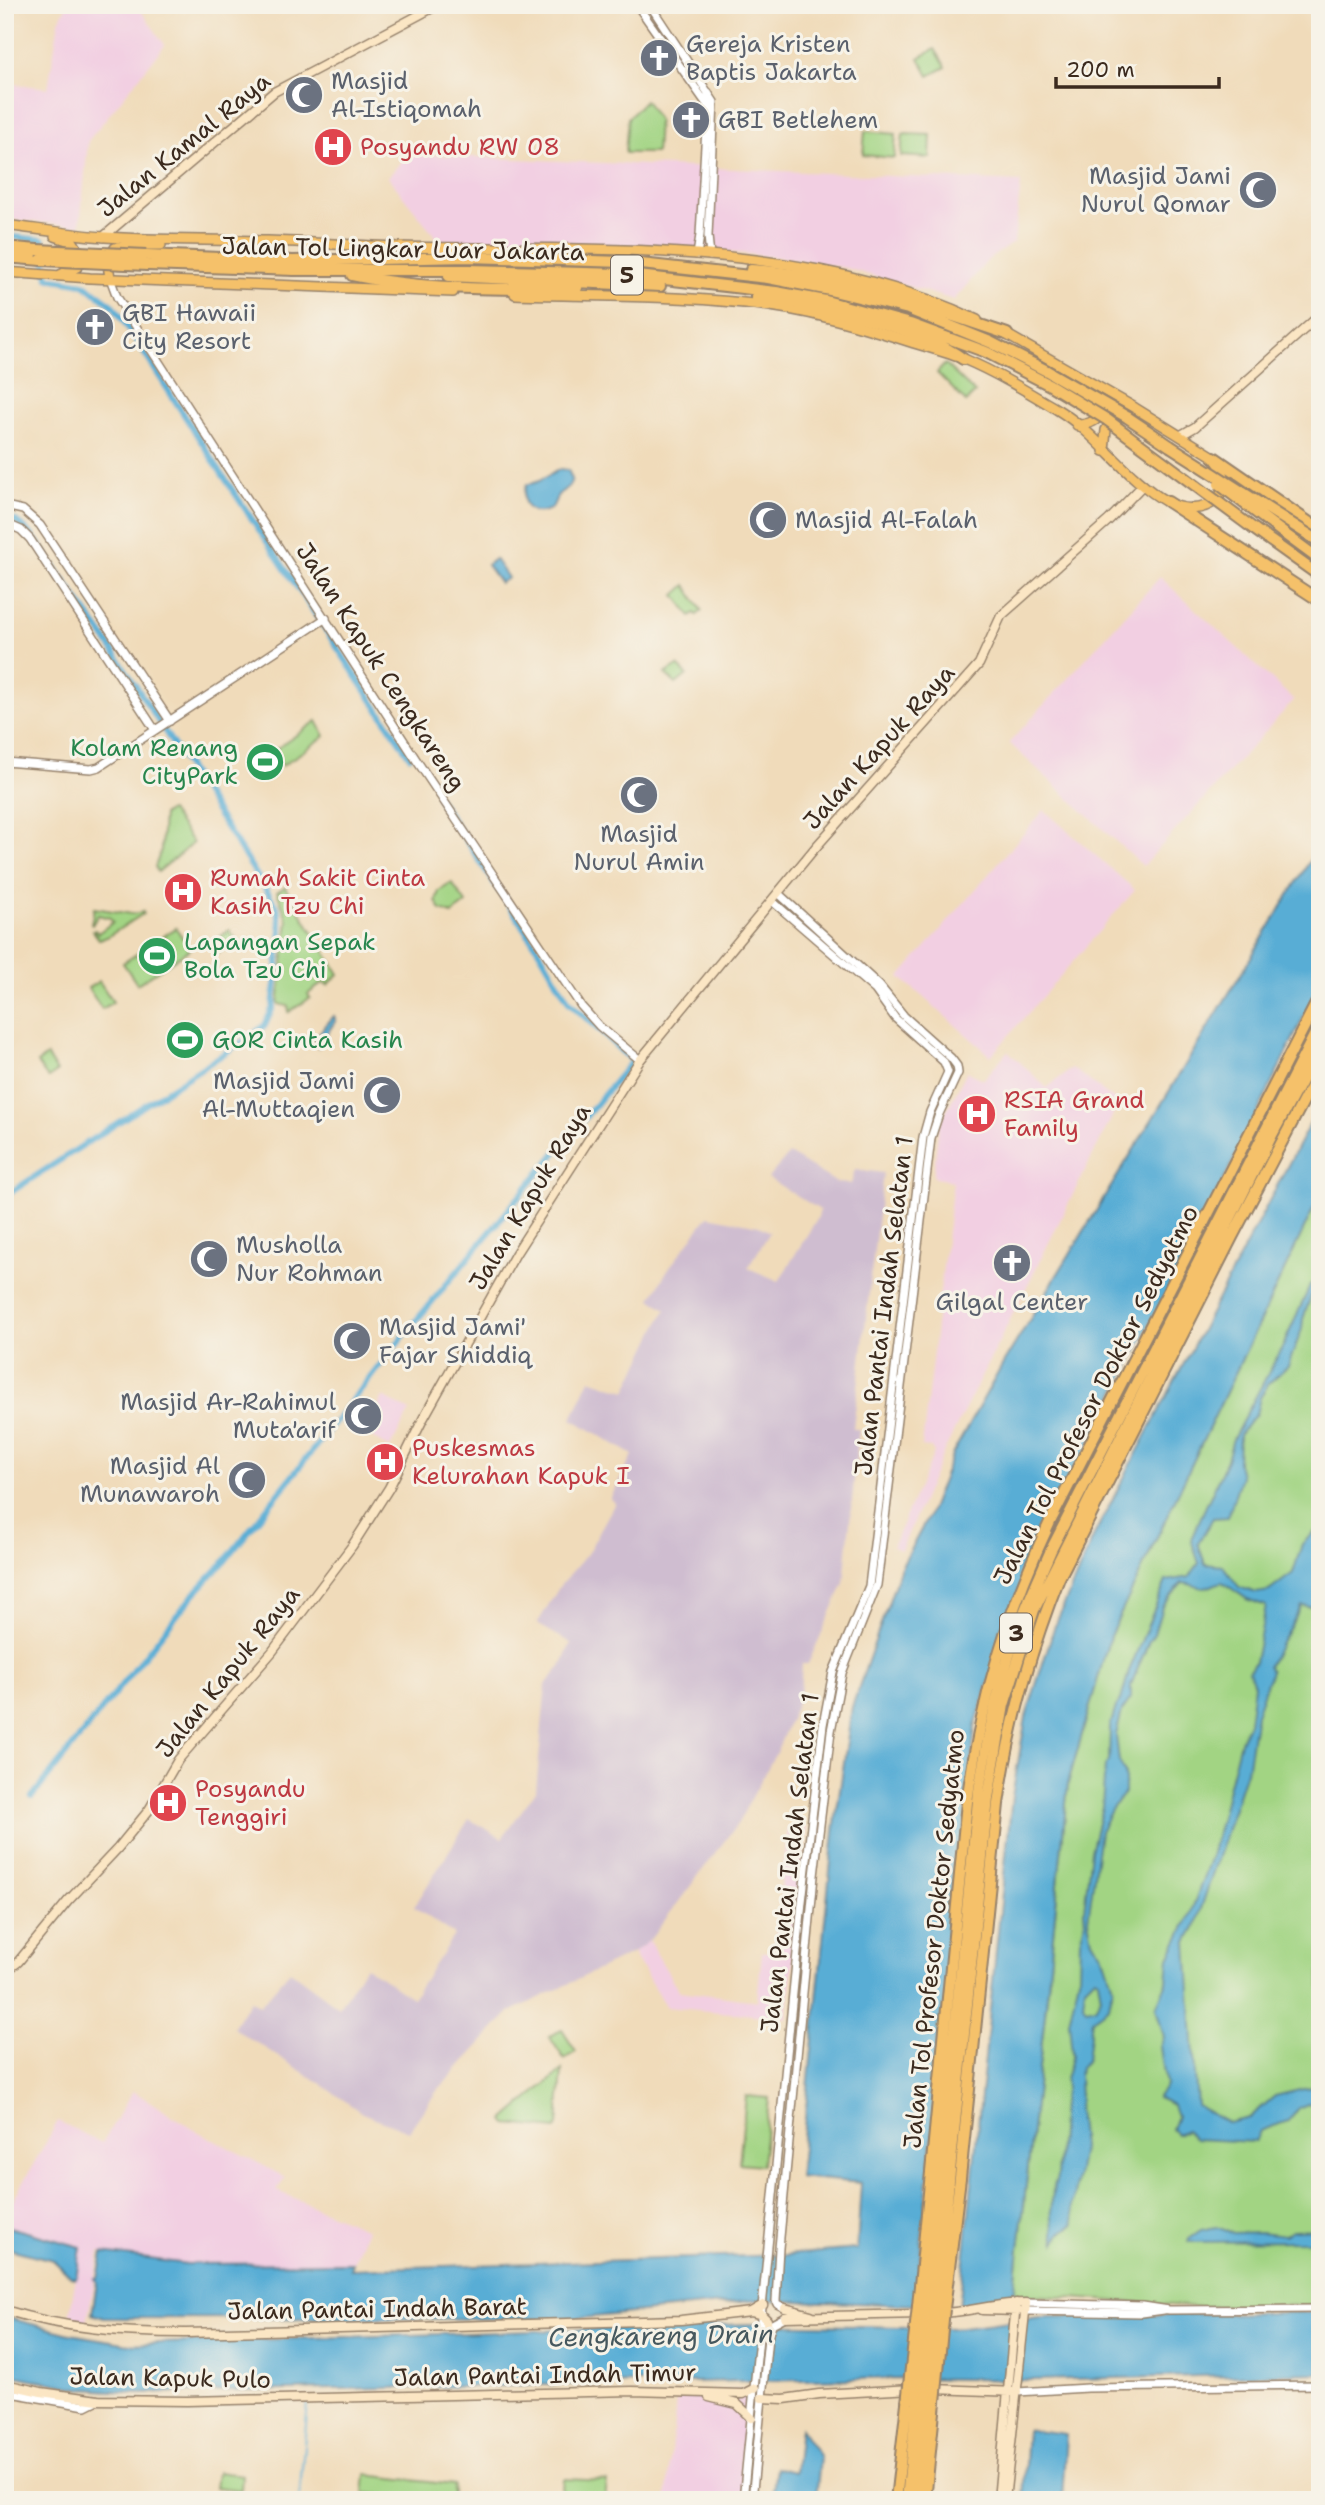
<svg xmlns="http://www.w3.org/2000/svg" width="1325" height="2505" font-family="'Shantell Sans',sans-serif">
	<style>
		.built { fill: #f2cfe2 }
		.industrial { fill: #cfbdd0 }
		.green { fill: #a2d483; stroke: #6e7f50; stroke-width: 2 }
		.water { fill: #59add5; stroke: #4a6c7a; stroke-width: 2; fill-rule: evenodd }
		.lines { fill: none; stroke-linecap: round; stroke-linejoin: round }
		.stream { stroke: #59add5; stroke-width: 2 }
		.canal { stroke: #59add5; stroke-width: 6 }
		.tertiary-casing { stroke: #96826c; stroke-width: 10 }
		.secondary-casing { stroke: #96826c; stroke-width: 11 }
		.primary-casing { stroke: #96826c; stroke-width: 12 }
		.motorway-casing { stroke: #96826c; stroke-width: 14 }
		.tertiary { stroke: #fff; stroke-width: 7 }
		.secondary { stroke: #fbe6c4; stroke-width: 8 }
		.primary { stroke: #f5c16b; stroke-width: 9 }
		.motorway { stroke: #f5c16b; stroke-width: 10 }
		.motorway-bridge-casing { stroke: #96826c; stroke-width: 14; stroke-linecap: butt }
		.motorway-bridge { stroke: #f5c16b; stroke-width: 10 }
		.labels { text-anchor: middle; dominant-baseline: central; stroke-width: 6; stroke-linejoin: round; paint-order: stroke }
		.shield { fill: #f7f3e8; stroke: #73665b; stroke-width: 2 }
		.shield-label { font-size: 23px; font-weight: bold; fill: #3b2a1e }
		.worship-label { font-size: 24px; fill: #5b616d; stroke: #f7f3e8; text-anchor: start }
		.street-label { font-size: 24px; fill: #3b2a1e; stroke: #f7f3e8 }
		.health-label { font-size: 24px; fill: #be3a42; stroke: #f7f3e8; text-anchor: start }
		.leisure-label { font-size: 24px; fill: #27864d; stroke: #f7f3e8; text-anchor: start }
		.water-label { font-size: 26px; font-style: italic; fill: #46585e; stroke: #f7f3e8 }
	</style>
	<rect width="100%" height="100%" fill="#f7f3e8"/>
	<filter id="ink" filterUnits="userSpaceOnUse"><feTurbulence type="fractalNoise" baseFrequency=".0143" numOctaves="2"/><feDisplacementMap in="SourceGraphic" scale="14" xChannelSelector="R" yChannelSelector="G"/><feConvolveMatrix kernelMatrix="1 2 1 2 8 2 1 2 1" color-interpolation-filters="sRGB"/></filter>
	<filter id="wash" filterUnits="userSpaceOnUse"><feTurbulence type="fractalNoise" baseFrequency=".00686" numOctaves="4" result="noise"/><feDisplacementMap in="SourceGraphic" scale="28" xChannelSelector="R" yChannelSelector="G"/><feGaussianBlur stdDeviation="1.57" result="paint"/><feColorMatrix in="noise" values="0 0 0 0 0 0 0 0 0 0 0 0 0 0 0 0 0 1.4 0 .05"/><feComposite in="paint" operator="in"/></filter>
	<g filter="url(#wash)">
		<rect width="100%" height="100%" fill="#f0dbba"/>
		<path class="built" d="M 67,5 L 137,5 L 165,45 L 88,141 L 80,226 L 5,219 L 5,83 L 48,88 L 59,21 Z
			M 408,154 L 1021,182 L 1014,242 L 989,259 L 954,300 L 846,268 L 785,258 L 689,248 L 439,241 L 388,177 Z
			M 1160,577 L 1294,700 L 1143,866 L 1009,743 Z
			M 1044,810 L 1135,890 L 991,1056 L 900,977 Z
			M 1008,1051 L 1047,1088 L 1072,1068 L 1119,1103 L 944,1451 L 901,1550 L 892,1547 L 934,1453 L 931,1448 L 922,1447 L 953,1181 L 935,1178 L 933,1176 L 939,1125 L 967,1071 L 983,1080 Z
			M 383,1397 L 410,1411 L 390,1448 L 365,1433 Z
			M 788,1827 L 807,1828 L 787,2018 L 666,2007 L 633,1953 L 649,1941 L 679,1991 L 757,2001 L 762,1952 L 774,1952 Z
			M 133,2091 L 193,2129 L 285,2177 L 277,2191 L 367,2229 L 353,2263 L 187,2264 L 100,2252 L 87,2322 L 69,2319 L 81,2247 L 5,2226 L 5,2214 L 58,2121 L 102,2143 Z
			M 755,2389 L 744,2500 L 666,2500 L 677,2395 Z"/>
		<path class="industrial" d="M 789,1154 L 837,1183 L 851,1184 L 855,1169 L 883,1173 L 853,1429 L 859,1429 L 844,1583 L 808,1664 L 802,1664 L 800,1695 L 777,1751 L 738,1823 L 649,1941 L 633,1953 L 510,2012 L 436,2092 L 409,2131 L 362,2113 L 320,2083 L 233,2028 L 250,2000 L 260,2006 L 290,1971 L 339,2007 L 365,1966 L 412,1998 L 454,1935 L 414,1907 L 469,1819 L 502,1838 L 536,1791 L 546,1684 L 561,1667 L 571,1643 L 537,1624 L 560,1586 L 587,1554 L 615,1503 L 610,1499 L 633,1455 L 572,1419 L 590,1379 L 626,1391 L 666,1309 L 651,1299 L 667,1271 L 708,1216 L 759,1226 L 770,1232 L 748,1268 L 779,1281 L 818,1217 L 820,1210 L 768,1178 Z"/>
		<path class="green" d="M 935,49 L 946,67 L 929,76 L 919,58 Z
			M 645,100 L 658,120 L 656,153 L 625,153 L 628,118 Z
			M 865,131 L 896,134 L 894,158 L 863,155 Z
			M 903,134 L 931,135 L 930,158 L 901,156 Z
			M 945,364 L 975,393 L 966,402 L 937,373 Z
			M 686,585 L 702,611 L 697,615 L 695,613 L 691,616 L 675,595 Z
			M 678,666 L 687,675 L 676,684 L 665,674 Z
			M 317,721 L 325,736 L 282,766 L 273,751 Z
			M 170,811 L 193,843 L 158,872 L 155,867 L 161,850 L 163,814 Z
			M 452,883 L 466,903 L 452,914 L 441,910 L 436,901 L 439,891 Z
			M 285,887 L 339,974 L 328,985 L 323,983 L 308,994 L 310,998 L 289,1012 L 288,1006 L 278,1004 L 288,921 L 277,892 Z
			M 94,908 L 132,914 L 143,912 L 143,914 L 107,937 L 99,939 L 93,931 L 95,930 L 98,933 L 113,922 L 110,918 L 98,915 L 92,925 L 91,924 Z
			M 176,928 L 190,949 L 137,984 L 123,963 Z
			M 229,930 L 236,940 L 218,953 L 211,943 Z
			M 99,981 L 113,1002 L 102,1009 L 88,988 Z
			M 47,1056 L 57,1072 L 48,1078 L 37,1063 Z
			M 1320,1195 L 1320,2305 L 1199,2307 L 1014,2294 L 1048,1986 L 1068,1783 L 1110,1636 Z
			M 562,2030 L 576,2052 L 564,2059 L 549,2036 Z
			M 562,2070 L 558,2125 L 556,2129 L 507,2124 L 504,2120 Z
			M 746,2096 L 769,2098 L 762,2165 L 739,2163 Z
			M 217,2472 L 242,2475 L 241,2490 L 215,2487 Z
			M 366,2475 L 454,2485 L 452,2500 L 426,2500 L 364,2493 Z
			M 563,2479 L 607,2481 L 605,2500 L 561,2500 Z"/>
		<path class="water" d="M 560,469 L 568,470 L 572,479 L 569,486 L 558,495 L 552,508 C 533,520 517,505 527,484 C 538,484 549,475 560,469 Z
			M 495,559 L 508,578 L 500,583 L 487,565 Z
			M 268,757 L 275,768 L 256,779 L 249,769 Z
			M 1320,844 L 1320,983 L 1253,1122 L 1025,1571 L 975,1727 L 915,2305 L 760,2300 L 573,2319 L 104,2318 L 92,2314 L 97,2282 L 95,2278 L 98,2278 L 103,2253 L 187,2264 L 353,2263 L 351,2269 L 786,2255 L 857,2249 L 861,2183 L 799,2177 L 834,1831 L 852,1707 L 901,1567 L 928,1517 L 953,1453 L 1004,1362 Z
			M 334,1016 L 336,1020 L 318,1047 L 314,1039 Z
			M 1320,1104 L 1320,1195 L 1110,1636 L 1068,1783 L 1048,1986 L 1014,2294 L 988,2303 L 959,2308 L 1012,1797 L 1026,1717 L 1054,1628 L 1096,1531 Z
			M 1320,1274 L 1320,1285 L 1311,1296 L 1303,1319 L 1302,1329 L 1288,1366 L 1268,1384 L 1260,1398 L 1256,1414 L 1239,1435 L 1238,1463 L 1241,1476 L 1228,1517 L 1213,1518 L 1198,1543 L 1205,1564 L 1223,1566 L 1239,1587 L 1256,1593 L 1269,1591 L 1293,1573 L 1302,1544 L 1320,1527 L 1320,1608 L 1302,1606 L 1268,1666 L 1271,1671 L 1256,1714 L 1248,1765 L 1195,1927 L 1187,1942 L 1197,2106 L 1228,2123 L 1249,2118 L 1275,2096 L 1320,2085 L 1320,2099 L 1298,2108 L 1288,2121 L 1260,2131 L 1255,2142 L 1195,2139 L 1186,2130 L 1177,2134 L 1172,2129 L 1177,2116 L 1173,2105 L 1157,2098 L 1166,2086 L 1160,2047 L 1164,2037 L 1156,2007 L 1167,1982 L 1169,1958 L 1189,1918 L 1212,1853 L 1240,1741 L 1249,1723 L 1254,1685 L 1249,1671 L 1255,1662 L 1266,1606 L 1247,1599 L 1222,1582 C 1216,1583 1211,1587 1205,1588 C 1198,1588 1190,1583 1182,1583 L 1162,1607 L 1154,1634 L 1149,1641 L 1131,1685 L 1131,1698 L 1122,1711 L 1116,1735 L 1119,1761 L 1125,1773 L 1125,1793 L 1112,1808 L 1100,1831 L 1088,1920 L 1092,1941 L 1102,1953 L 1113,1987 L 1109,2007 L 1092,2019 L 1087,2060 L 1080,2068 L 1079,2076 L 1080,2100 L 1078,2109 L 1082,2148 L 1072,2206 L 1074,2224 L 1061,2233 L 1056,2243 C 1051,2222 1049,2198 1057,2177 L 1062,2103 L 1066,2088 L 1065,2079 L 1072,2055 L 1069,2021 L 1079,1978 L 1080,1940 L 1085,1923 L 1084,1911 L 1091,1851 L 1102,1807 L 1105,1766 L 1109,1761 L 1110,1727 L 1116,1707 L 1121,1700 L 1129,1671 L 1166,1581 L 1189,1577 L 1199,1563 L 1191,1539 L 1227,1460 L 1233,1439 L 1284,1344 L 1310,1286 ZM 1095,1977 L 1098,1979 L 1101,1997 L 1095,2007 L 1086,2009 L 1083,2005 L 1085,1987 Z
			M 5,2226 L 81,2247 L 76,2278 L 71,2277 L 53,2260 L 5,2248 Z
			M 1216,2227 L 1233,2233 L 1260,2232 L 1285,2235 L 1292,2230 L 1320,2229 L 1320,2238 L 1310,2241 L 1188,2242 L 1189,2238 L 1201,2230 Z
			M 1320,2312 L 1320,2373 L 1033,2380 L 902,2378 L 139,2393 L 83,2389 L 5,2374 L 5,2317 L 70,2334 L 129,2344 L 754,2324 L 955,2328 L 1040,2317 Z
			M 800,2428 L 820,2457 L 816,2500 L 772,2500 L 776,2468 L 795,2472 Z
			M 1027,2429 L 1066,2434 L 1062,2500 L 1023,2500 Z"/>
		<g class="lines">
			<path class="stream" d="M 299,2500 L 308,2403"/>
			<path class="canal" d="M 5,236 L 43,240 L 48,278 L 84,284 L 114,306 L 222,474 L 410,757
				M 5,518 L 16,521 L 31,534 L 109,644 L 277,907 L 281,929 L 273,1007 L 265,1025 L 251,1036 L 5,1196
				M 32,1797 L 194,1594 L 225,1561 L 396,1345 L 632,1061 L 569,1002 L 540,952 L 438,798"/>
		</g>
	</g>
	<g filter="url(#ink)">
		<g class="lines">
			<g class="tertiary-casing">
				<path id="tertiary" d="M 637,5 L 706,103
					M 650,5 L 714,102 L 708,236 L 710,256
					M 697,255 L 700,235 L 708,92
					M 110,278 L 117,297 L 417,761 L 581,1006 L 599,1026 L 640,1060
					M 5,506 L 23,510 L 40,525 L 170,721
					M 5,523 L 21,530 L 30,539 L 155,730
					M 5,762 L 91,769 L 99,767 L 326,618
					M 778,893 L 879,985 L 904,1016 L 951,1058 L 957,1066 L 958,1073 L 939,1114 L 931,1138 L 877,1585 L 842,1673 L 831,1731 L 814,1876 L 779,2248 L 776,2301 L 777,2304 L 785,2308
					M 1026,2303 L 1143,2306 L 1169,2310 L 1320,2309
					M 1026,2311 L 1142,2313 L 1164,2310
					M 5,2392 L 86,2406 L 98,2400
					M 1017,2392 L 1088,2388 L 1320,2385
					M 743,2500 L 802,1902 L 823,1725 L 833,1672 L 869,1586 L 923,1137 L 930,1112 L 948,1072 L 944,1062 L 895,1018 L 875,990 L 772,901
					M 752,2500 L 768,2337 L 772,2324 L 785,2317"/>
			</g>
			<g class="secondary-casing">
				<path id="secondary" d="M 103,237 L 274,92 L 438,5
					M 1181,435 L 1195,427 L 1320,315
					M 5,1972 L 18,1962 L 68,1901 L 118,1848 L 149,1810 L 178,1760 L 272,1652 L 352,1546 L 389,1488 L 423,1419 L 516,1253 L 640,1060 L 815,848 L 979,664 L 1001,616 L 1109,520 L 1143,485
					M 785,2308 L 811,2315
					M 5,2310 C 65,2329 124,2333 186,2333 L 681,2320 L 751,2312 L 763,2305
					M 982,2310 L 1018,2311
					M 751,2312 L 762,2315 L 767,2320 L 768,2337
					M 941,2313 C 970,2312 996,2303 1026,2303 L 1005,2500
					M 785,2317 L 921,2314
					M 5,2384 L 41,2392 L 98,2400 L 187,2401 L 632,2391 L 743,2394 L 755,2388
					M 933,2389 L 1017,2392
					M 709,2397 L 737,2404 L 752,2418
					M 762,2398 L 784,2399 L 819,2394 L 913,2389
					M 998,2500 L 1016,2303"/>
			</g>
			<g class="primary-casing">
				<path id="primary" d="M 5,225 C 38,229 72,235 105,237 C 159,241 214,239 268,241 C 312,242 356,246 400,247 C 589,251 802,237 977,320
					M 55,236 L 73,242 L 80,253 L 77,267 L 60,275
					M 5,272 L 90,278 L 453,292
					M 110,278 L 108,264 L 115,248 L 123,245 L 161,245
					M 515,294 C 591,296 668,295 744,303 C 802,308 859,325 914,343 C 931,348 948,353 964,359 C 997,373 1028,392 1058,410 C 1099,435 1125,478 1167,502 C 1203,522 1244,493 1214,457 L 1135,408 L 1002,332
					M 1077,425 C 1089,425 1098,421 1104,410
					M 1104,451 L 1106,430 L 1114,417"/>
			</g>
			<g class="motorway-casing">
				<path id="motorway" d="M 5,247 L 37,250
					M 146,255 L 293,261 L 468,257 L 623,262 L 768,278 L 825,289 L 908,309 L 990,342
					M 5,257 L 41,260
					M 147,265 L 294,270 L 468,270 L 621,274 L 776,292 L 826,301 L 910,324 L 986,352
					M 751,270 C 840,275 923,306 1007,334
					M 352,275 C 421,290 507,290 577,288
					M 449,276 L 660,286
					M 756,297 C 810,303 921,327 963,359
					M 1127,417 L 1170,446
					M 1214,457 L 1320,530
					M 1168,502 L 1320,601
					M 1254,529 L 1320,576
					M 1282,532 L 1320,560
					M 918,2306 L 967,1802 C 981,1701 1006,1615 1050,1522 L 1320,996
					M 927,2307 L 979,1791 C 987,1740 997,1689 1014,1640 C 1024,1609 1038,1580 1051,1550 L 1320,1024
					M 936,2308 L 988,1798 L 1004,1705 L 1034,1610 L 1273,1133 L 1320,1046
					M 944,2309 L 960,2178 L 998,1804 C 1009,1725 1030,1651 1059,1578 L 1232,1237 L 1320,1069
					M 896,2500 L 907,2403
					M 907,2500 L 917,2402
					M 916,2500 L 926,2402
					M 925,2500 L 935,2402"/>
			</g>
			<use href="#tertiary" class="tertiary"/>
			<use href="#secondary" class="secondary"/>
			<use href="#primary" class="primary"/>
			<use href="#motorway" class="motorway"/>
			<g class="motorway-bridge-casing">
				<path id="motorway-bridge" d="M 37,250 L 146,255
					M 41,260 L 147,265
					M 990,342 L 1047,371 L 1127,417
					M 986,352 L 1050,385 L 1106,419 L 1254,529
					M 1170,446 L 1320,542
					M 1219,484 L 1282,532
					M 917,2402 L 927,2307
					M 926,2402 L 936,2308
					M 935,2402 L 944,2309
					M 907,2403 L 918,2306"/>
			</g>
			<use href="#motorway-bridge" class="motorway-bridge"/>
		</g>
	</g>
	<defs>
		<g id="church-disc" transform="scale(2.0125)"><circle r="9.5" fill="#6b7280" stroke="#f7f3e8"/><path d="M-1.2-6h2.4v3.5h3.3v2.4h-3.3V6h-2.4V-.1h-3.3v-2.4h3.3Z" fill="#fff"/></g>
		<g id="mosque-disc" transform="scale(2.0125)"><circle r="9.5" fill="#6b7280" stroke="#f7f3e8"/><path d="M3.5-4.9A6 6 0 1 0 3.5 4.9A5 5 0 1 1 3.5-4.9Z" fill="#fff"/></g>
		<g id="hospital-disc" transform="scale(2.0125)"><circle r="9.5" fill="#e0444e" stroke="#f7f3e8"/><path d="M-5-5h3v3.5h4V-5h3V5h-3V1.5h-4V5h-3Z" fill="#fff"/></g>
		<g id="stadium-disc" transform="scale(2.0125)"><circle r="9.5" fill="#2e9e5b" stroke="#f7f3e8"/><path d="M0-5a6.5 5 0 1 0 0 10a6.5 5 0 1 0 0-10ZM-3.5-1.8h7v3.6h-7Z" fill="#fff"/></g>
	</defs>
	<g fill-rule="evenodd">
		<use href="#church-disc" x="659" y="58"/>
		<use href="#mosque-disc" x="304" y="95"/>
		<use href="#church-disc" x="691" y="120"/>
		<use href="#hospital-disc" x="333" y="147"/>
		<use href="#mosque-disc" x="1258" y="190"/>
		<use href="#church-disc" x="95" y="327"/>
		<use href="#mosque-disc" x="768" y="520"/>
		<use href="#stadium-disc" x="265" y="762"/>
		<use href="#mosque-disc" x="639" y="795"/>
		<use href="#hospital-disc" x="183" y="892"/>
		<use href="#stadium-disc" x="157" y="956"/>
		<use href="#stadium-disc" x="185" y="1040"/>
		<use href="#mosque-disc" x="382" y="1095"/>
		<use href="#hospital-disc" x="977" y="1114"/>
		<use href="#mosque-disc" x="209" y="1259"/>
		<use href="#church-disc" x="1012" y="1263"/>
		<use href="#mosque-disc" x="352" y="1341"/>
		<use href="#mosque-disc" x="363" y="1416"/>
		<use href="#hospital-disc" x="385" y="1462"/>
		<use href="#mosque-disc" x="247" y="1480"/>
		<use href="#hospital-disc" x="168" y="1803"/>
	</g>
	<g class="labels">
		<g class="shield">
			<rect x="611" y="255.5" width="32" height="39" rx="5"/>
			<rect x="1000" y="1613.5" width="32" height="39" rx="5"/>
		</g>
		<g class="shield-label">
			<text x="627" y="275">5</text>
			<text x="1016" y="1633">3</text>
		</g>
		<g class="worship-label">
			<text x="686" y="44">Gereja Kristen<tspan x="686" dy="28">Baptis Jakarta</tspan></text>
			<text x="331" y="81">Masjid<tspan x="331" dy="28">Al-Istiqomah</tspan></text>
			<text x="718" y="120">GBI Betlehem</text>
			<text x="1231" y="176" text-anchor="end">Masjid Jami<tspan x="1231" dy="28">Nurul Qomar</tspan></text>
			<text x="122" y="313">GBI Hawaii<tspan x="122" dy="28">City Resort</tspan></text>
			<text x="795" y="520">Masjid Al-Falah</text>
			<text x="639" y="834" text-anchor="middle">Masjid<tspan x="639" dy="28">Nurul Amin</tspan></text>
			<text x="355" y="1081" text-anchor="end">Masjid Jami<tspan x="355" dy="28">Al-Muttaqien</tspan></text>
			<text x="236" y="1245">Musholla<tspan x="236" dy="28">Nur Rohman</tspan></text>
			<text x="1012" y="1302" text-anchor="middle">Gilgal Center</text>
			<text x="379" y="1327">Masjid Jami'<tspan x="379" dy="28">Fajar Shiddiq</tspan></text>
			<text x="336" y="1402" text-anchor="end">Masjid Ar-Rahimul<tspan x="336" dy="28">Muta'arif</tspan></text>
			<text x="220" y="1466" text-anchor="end">Masjid Al<tspan x="220" dy="28">Munawaroh</tspan></text>
		</g>
		<g class="street-label">
			<text transform="translate(184 145) rotate(-39)">Jalan Kamal Raya</text>
			<text transform="translate(403 249) rotate(1)">Jalan Tol Lingkar Luar Jakarta</text>
			<text transform="translate(381 667) rotate(57)">Jalan Kapuk Cengkareng</text>
			<text transform="translate(879 747) rotate(-48)">Jalan Kapuk Raya</text>
			<text transform="translate(530 1197) rotate(-59)">Jalan Kapuk Raya</text>
			<text transform="translate(884 1306) rotate(-83)">Jalan Pantai Indah Selatan 1</text>
			<text transform="translate(1096 1395) rotate(-63)">Jalan Tol Profesor Doktor Sedyatmo</text>
			<text transform="translate(228 1672) rotate(-51)">Jalan Kapuk Raya</text>
			<text transform="translate(790 1863) rotate(-83)">Jalan Pantai Indah Selatan 1</text>
			<text transform="translate(934 1939) rotate(-84)">Jalan Tol Profesor Doktor Sedyatmo</text>
			<text transform="translate(377 2309) rotate(-1)">Jalan Pantai Indah Barat</text>
			<text transform="translate(545 2375) rotate(-1)">Jalan Pantai Indah Timur</text>
			<text transform="translate(170 2378) rotate(1)">Jalan Kapuk Pulo</text>
		</g>
		<g class="health-label">
			<text x="360" y="147">Posyandu RW 08</text>
			<text x="210" y="878">Rumah Sakit Cinta<tspan x="210" dy="28">Kasih Tzu Chi</tspan></text>
			<text x="1004" y="1100">RSIA Grand<tspan x="1004" dy="28">Family</tspan></text>
			<text x="412" y="1448">Puskesmas<tspan x="412" dy="28">Kelurahan Kapuk I</tspan></text>
			<text x="195" y="1789">Posyandu<tspan x="195" dy="28">Tenggiri</tspan></text>
		</g>
		<g class="leisure-label">
			<text x="238" y="748" text-anchor="end">Kolam Renang<tspan x="238" dy="28">CityPark</tspan></text>
			<text x="184" y="942">Lapangan Sepak<tspan x="184" dy="28">Bola Tzu Chi</tspan></text>
			<text x="212" y="1040">GOR Cinta Kasih</text>
		</g>
		<g class="water-label">
			<text transform="translate(661 2335) rotate(-1)">Cengkareng Drain</text>
		</g>
	</g>
	<rect width="1325" height="2505" fill="none" stroke="#f7f3e8" stroke-width="28"/>
	<path d="M1056 77v10h163v-10" fill="none" stroke="#3b2a1e" stroke-width="3.5"/>
	<text x="1066" y="77" font-size="21" fill="#3b2a1e" stroke="#f7f3e8" stroke-width="5" paint-order="stroke">200 m</text>
</svg>
